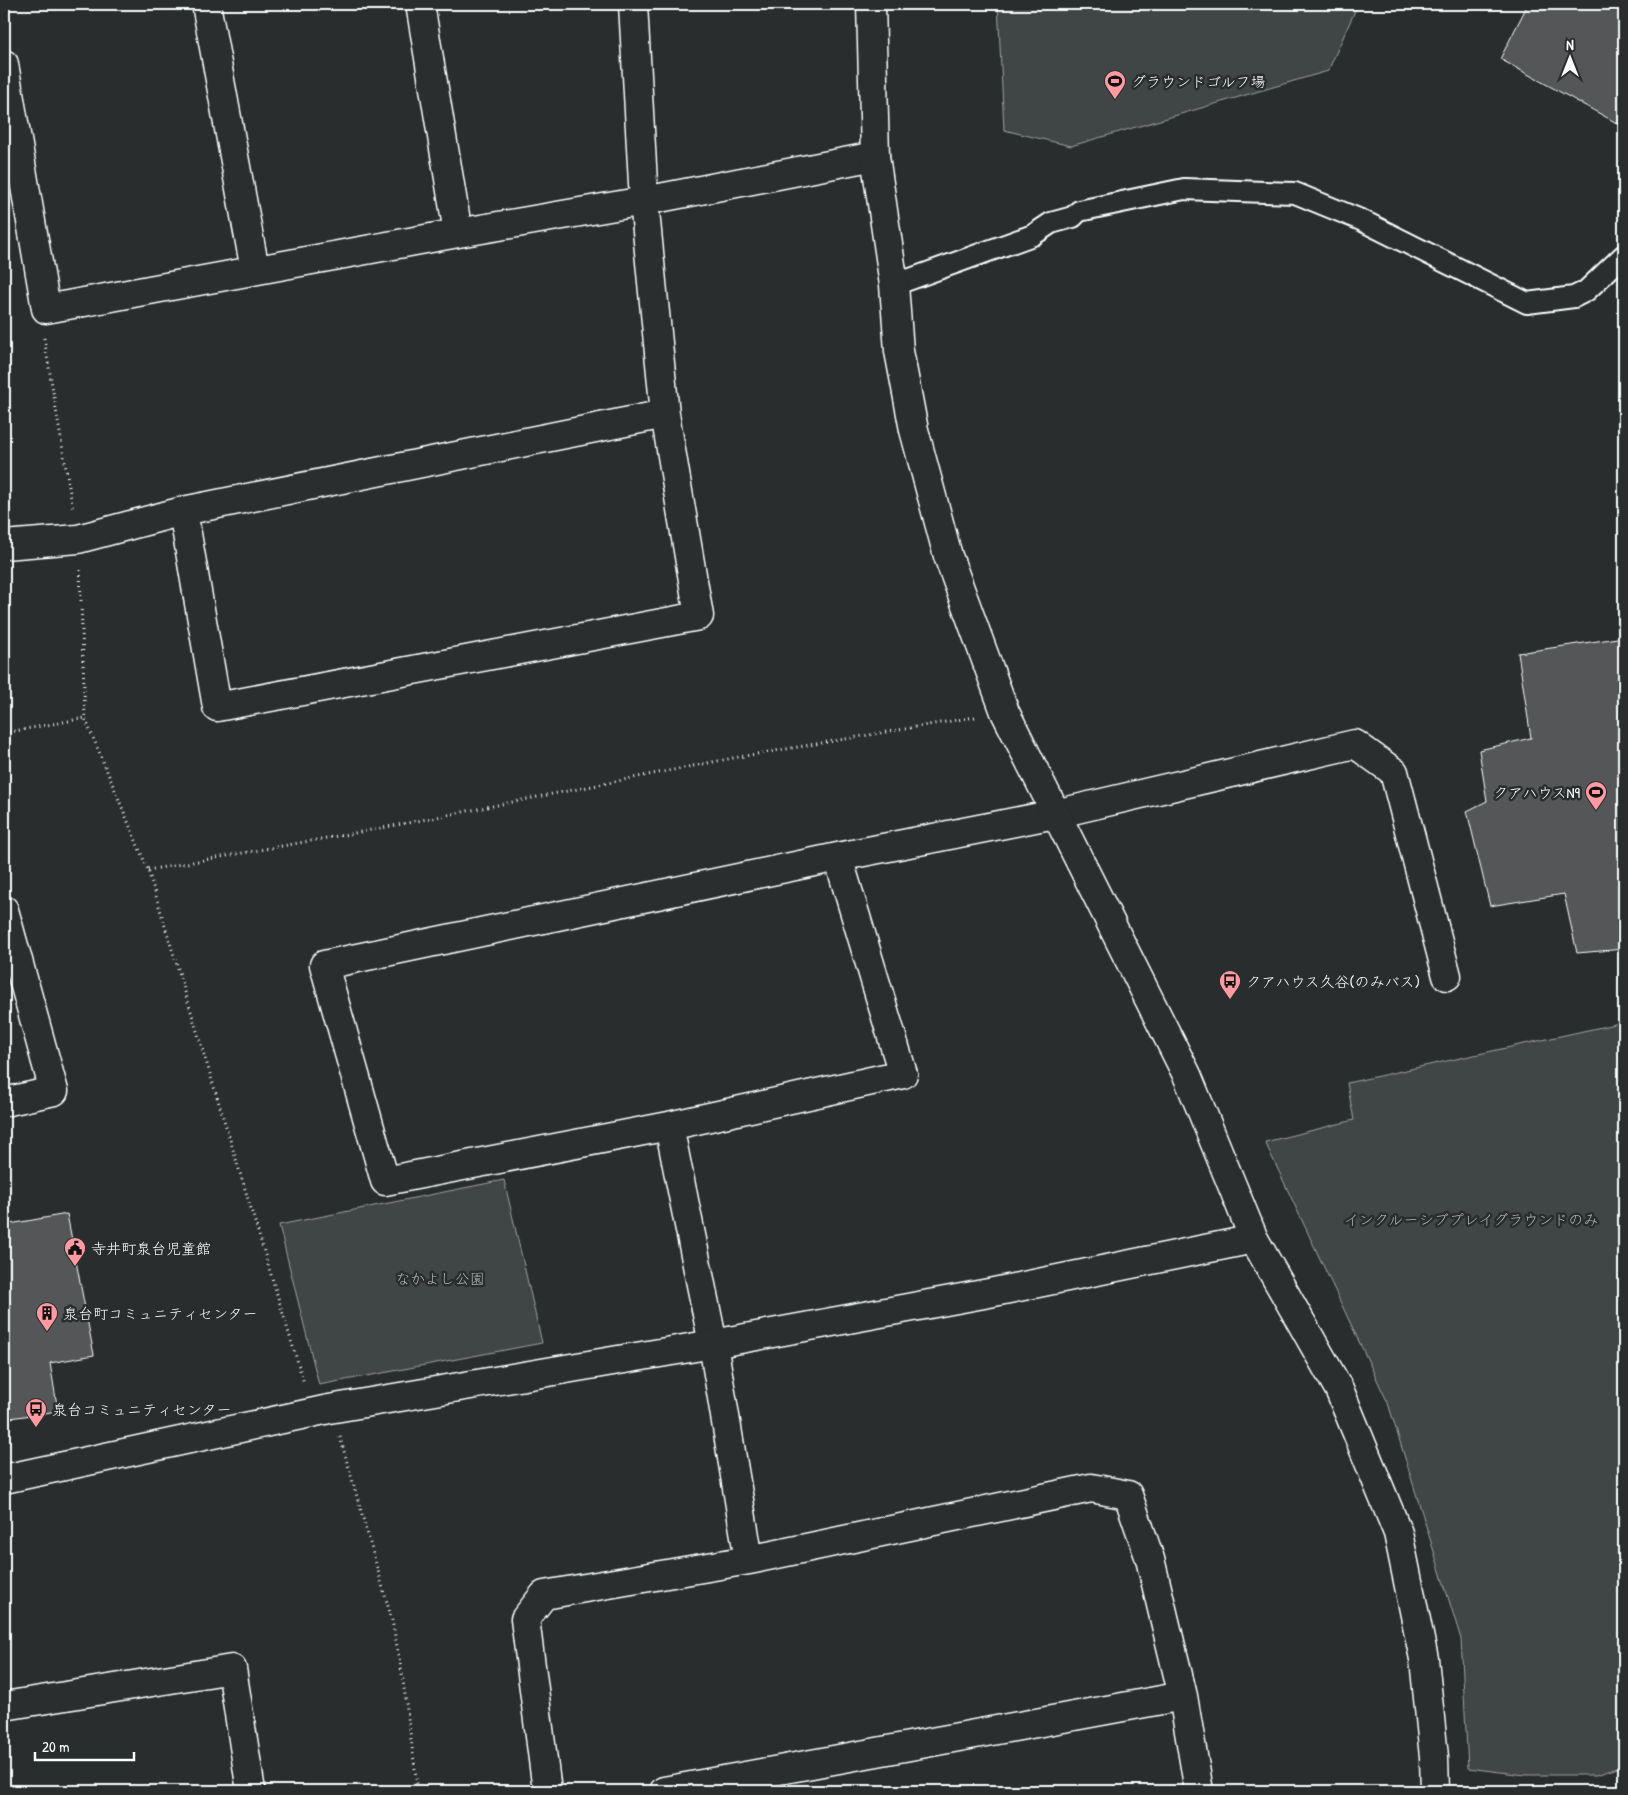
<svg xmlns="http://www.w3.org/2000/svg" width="1628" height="1795" font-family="'Patrick Hand','Klee One',sans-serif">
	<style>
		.green { fill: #414445; stroke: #a0a2a2 }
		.building { fill: #555758; stroke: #fff }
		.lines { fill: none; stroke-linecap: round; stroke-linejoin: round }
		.lane-casing { stroke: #fff; stroke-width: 24 }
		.street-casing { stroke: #fff; stroke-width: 31 }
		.secondary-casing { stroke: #fff; stroke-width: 31 }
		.path { stroke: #fff; stroke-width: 3; stroke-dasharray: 1 4; stroke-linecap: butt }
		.lane { stroke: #2a2d2e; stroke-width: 20 }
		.street { stroke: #2a2d2e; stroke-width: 28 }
		.secondary { stroke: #2a2d2e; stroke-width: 28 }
		.labels { text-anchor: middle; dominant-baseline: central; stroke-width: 5; stroke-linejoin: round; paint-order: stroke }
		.poi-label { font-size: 15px; fill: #fff; stroke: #2a2d2e; text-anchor: start }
		.park-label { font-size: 15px; fill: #b3b4b5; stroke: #2a2d2e }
	</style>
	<rect width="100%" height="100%" fill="#2a2d2e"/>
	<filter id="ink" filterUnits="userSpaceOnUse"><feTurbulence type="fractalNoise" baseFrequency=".02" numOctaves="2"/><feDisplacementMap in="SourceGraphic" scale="10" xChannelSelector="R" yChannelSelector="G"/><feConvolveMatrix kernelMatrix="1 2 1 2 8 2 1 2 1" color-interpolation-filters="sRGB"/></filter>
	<g filter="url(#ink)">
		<path class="green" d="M 998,4 L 1358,4 L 1328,71 L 1071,146 L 1004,130 Z
			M 1624,1022 L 1624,1766 L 1596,1775 L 1524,1775 L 1468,1768 L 1461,1639 L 1388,1403 L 1265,1142 L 1354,1120 L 1347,1083 Z
			M 504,1180 L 542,1343 L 319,1385 L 279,1225 Z"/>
		<path class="building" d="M 1528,4 L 1624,4 L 1624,127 L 1500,59 Z
			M 1624,637 L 1624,949 L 1577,953 L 1564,894 L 1490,906 L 1467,811 L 1487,801 L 1479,750 L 1531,738 L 1518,653 Z
			M 67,1214 L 94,1355 L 50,1363 L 58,1411 L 4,1419 L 4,1309 L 11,1308 L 4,1274 L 4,1225 Z"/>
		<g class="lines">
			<g class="lane-casing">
				<path id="lane" d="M 894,285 L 1033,235 L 1051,223 L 1073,217 L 1079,211 L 1184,189 L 1295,193 L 1361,220 L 1527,303 L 1574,297 L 1586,291 L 1624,255"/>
			</g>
			<g class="street-casing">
				<path id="street" d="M 206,4 L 255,270
					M 420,4 L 458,233
					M 4,64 L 46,309 L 458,233 L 644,201 L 875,156
					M 183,511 L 217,707 L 699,616 L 665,414
					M 4,545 L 78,539 L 183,511 L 665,414 L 644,201 L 633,4
					M 838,857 L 903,1074 L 669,1126 L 385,1181 L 324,965 L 838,857 L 1055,814 L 1355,744 L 1394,772 L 1447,976
					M 4,910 L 54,1091 L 4,1102
					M 669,1126 L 713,1344 L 749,1560
					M 4,1706 L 232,1669 L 251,1791
					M 547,1791 L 525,1619 L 544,1595 L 749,1560 L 1091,1488 L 1128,1495 L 1150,1559 L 1183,1696 L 1199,1791
					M 664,1791 L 1183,1696"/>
			</g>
			<g class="secondary-casing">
				<path id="secondary" d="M 871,4 L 875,156 L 894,285 L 899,351 L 914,430 L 948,556 L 1005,712 L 1187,1075 L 1254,1239 L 1339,1389 L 1398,1533 L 1424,1659 L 1434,1757 L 1435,1791
					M 4,1479 L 329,1409 L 713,1344 L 989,1293 L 1254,1239"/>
			</g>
			<path class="path" d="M 4,285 L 11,290
				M 44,338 L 73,510
				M 80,570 L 85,718 L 148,870 L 304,1383
				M 4,733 L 85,718
				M 148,870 L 377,829 L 733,758 L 975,717
				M 340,1437 L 392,1620 L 402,1673 L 418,1791"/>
			<use href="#lane" class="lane"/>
			<use href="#street" class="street"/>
			<use href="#secondary" class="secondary"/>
		</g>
	</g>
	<defs>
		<g id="stadium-pin" transform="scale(1.125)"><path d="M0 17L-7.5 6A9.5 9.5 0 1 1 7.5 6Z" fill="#ff9aa2" stroke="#2a2d2e"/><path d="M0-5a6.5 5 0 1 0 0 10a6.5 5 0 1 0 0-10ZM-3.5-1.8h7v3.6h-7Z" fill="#111"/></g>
		<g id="bus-pin" transform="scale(1.125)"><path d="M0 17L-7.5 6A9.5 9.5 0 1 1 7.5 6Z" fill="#ff9aa2" stroke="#2a2d2e"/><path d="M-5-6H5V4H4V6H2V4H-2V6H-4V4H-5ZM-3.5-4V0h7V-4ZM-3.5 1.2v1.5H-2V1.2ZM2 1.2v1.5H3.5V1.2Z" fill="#111"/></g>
		<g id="civic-pin" transform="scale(1.125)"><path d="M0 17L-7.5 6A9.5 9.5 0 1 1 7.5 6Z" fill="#ff9aa2" stroke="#2a2d2e"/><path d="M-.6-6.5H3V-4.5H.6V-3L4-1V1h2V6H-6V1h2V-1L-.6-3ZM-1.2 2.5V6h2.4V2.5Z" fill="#111"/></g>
		<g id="building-pin" transform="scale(1.125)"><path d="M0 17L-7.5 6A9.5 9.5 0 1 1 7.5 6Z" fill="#ff9aa2" stroke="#2a2d2e"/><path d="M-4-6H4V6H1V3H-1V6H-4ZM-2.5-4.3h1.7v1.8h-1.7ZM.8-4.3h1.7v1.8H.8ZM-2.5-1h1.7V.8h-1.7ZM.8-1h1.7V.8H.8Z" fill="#111"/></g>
	</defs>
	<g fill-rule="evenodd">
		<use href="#stadium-pin" x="1115" y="81"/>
		<use href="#stadium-pin" x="1596" y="792"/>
		<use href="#bus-pin" x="1230" y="981"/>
		<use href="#civic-pin" x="75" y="1248"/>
		<use href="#building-pin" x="47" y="1313"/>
		<use href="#bus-pin" x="36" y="1409"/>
	</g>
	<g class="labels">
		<g class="poi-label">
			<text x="1131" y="81">グラウンドゴルフ場</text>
			<text x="1580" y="792" text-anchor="end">クアハウスN9</text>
			<text x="1246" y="981">クアハウス久谷(のみバス)</text>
			<text x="91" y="1248">寺井町泉台児童館</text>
			<text x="63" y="1313">泉台町コミュニティセンター</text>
			<text x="52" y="1409">泉台コミュニティセンター</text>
		</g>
		<g class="park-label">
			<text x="1471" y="1219">インクルーシブプレイグラウンドのみ</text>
			<text x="440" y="1278">なかよし公園</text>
		</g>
	</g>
	<rect width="1628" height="1795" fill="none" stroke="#2a2d2e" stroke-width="20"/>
	<rect x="10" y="10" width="1608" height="1775" fill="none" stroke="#fff" stroke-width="2" filter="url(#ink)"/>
	<g transform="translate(1570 58)" stroke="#2a2d2e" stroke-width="4" paint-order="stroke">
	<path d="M0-4L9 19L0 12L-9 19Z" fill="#ffffff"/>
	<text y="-8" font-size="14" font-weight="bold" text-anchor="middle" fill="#ffffff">N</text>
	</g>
	<path d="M35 1752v8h99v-8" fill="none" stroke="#ffffff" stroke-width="2.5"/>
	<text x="42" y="1752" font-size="15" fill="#ffffff" stroke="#2a2d2e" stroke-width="4" paint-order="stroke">20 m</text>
</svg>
